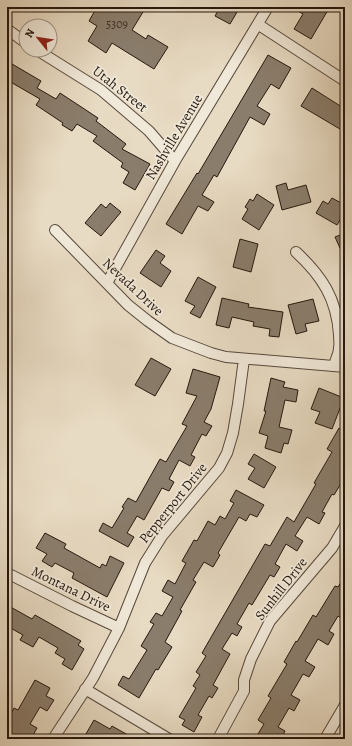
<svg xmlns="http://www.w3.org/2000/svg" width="352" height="746" font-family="Alegreya,serif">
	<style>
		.building { fill: #8a7d6c; stroke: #25170e }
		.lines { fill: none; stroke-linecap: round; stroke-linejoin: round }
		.street-casing { stroke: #56483b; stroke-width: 12 }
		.street { stroke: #f0e8d8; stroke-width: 10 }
		.labels { text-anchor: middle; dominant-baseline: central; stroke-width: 3.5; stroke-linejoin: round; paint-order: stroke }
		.number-label { font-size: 12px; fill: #3e3026 }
		.street-label { font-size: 14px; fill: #25170e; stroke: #f0e8d8 }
	</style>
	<rect width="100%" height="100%" fill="#e8dbc3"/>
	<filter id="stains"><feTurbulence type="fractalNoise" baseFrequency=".005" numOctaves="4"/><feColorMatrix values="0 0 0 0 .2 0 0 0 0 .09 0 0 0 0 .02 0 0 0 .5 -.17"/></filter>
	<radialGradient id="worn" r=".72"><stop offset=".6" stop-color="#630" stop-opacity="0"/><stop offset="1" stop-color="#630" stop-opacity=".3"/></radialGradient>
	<path class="building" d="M 97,7 L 146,7 L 132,30 L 146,39 L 148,35 L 168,47 L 154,69 L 112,43 L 106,53 L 88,41 L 97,26 L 89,21 Z
		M 220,7 L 240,7 L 230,24 L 215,16 Z
		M 291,7 L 323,7 L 328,10 L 311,39 L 294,29 L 303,14 Z
		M 268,55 L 291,68 L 279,89 L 271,84 L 257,106 L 270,114 L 264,125 L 250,117 L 217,177 L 214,175 L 202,195 L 214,202 L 208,211 L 198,206 L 182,234 L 166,224 L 197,173 L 198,174 Z
		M 7,61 L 41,81 L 37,88 L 56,99 L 60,93 L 98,118 L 96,121 L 126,144 L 122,149 L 150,164 L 135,190 L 123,183 L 129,172 L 121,167 L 123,163 L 93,141 L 97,136 L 77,124 L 72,131 L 62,125 L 63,123 L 36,105 L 40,99 L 7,80 Z
		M 312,88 L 345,109 L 345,132 L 301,106 Z
		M 286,183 L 288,190 L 306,185 L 311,202 L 282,210 L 276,186 Z
		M 257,194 L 274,205 L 259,230 L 242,219 L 248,209 L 245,207 L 250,199 L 253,201 Z
		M 332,198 L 345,205 L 345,212 L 337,225 L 316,213 L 323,201 L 328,204 Z
		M 110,203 L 121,212 L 101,236 L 85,223 L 101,204 L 106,208 Z
		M 345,233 L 345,259 L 335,237 Z
		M 240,239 L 258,244 L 251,272 L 233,267 Z
		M 156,250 L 165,256 L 160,263 L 171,271 L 161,287 L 140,273 Z
		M 198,277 L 216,287 L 200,318 L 190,313 L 195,306 L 185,301 Z
		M 222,298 L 249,304 L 248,307 L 283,312 L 279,337 L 269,336 L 270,329 L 253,326 L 254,322 L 232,317 L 229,328 L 216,325 Z
		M 313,299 L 319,321 L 305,324 L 307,331 L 296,334 L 288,305 Z
		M 151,358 L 171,369 L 155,396 L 135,385 Z
		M 193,369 L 220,377 L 211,409 L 204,422 L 212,426 L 206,436 L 202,434 L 191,455 L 195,457 L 190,466 L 179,460 L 169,479 L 174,482 L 169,491 L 162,488 L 144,520 L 137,516 L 127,533 L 134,537 L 128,547 L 99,531 L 103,523 L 112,528 L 124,508 L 122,507 L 128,498 L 136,502 L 160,459 L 166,462 L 187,426 L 182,424 L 197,396 L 186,393 Z
		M 271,378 L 285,382 L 283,387 L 298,390 L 296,402 L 285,400 L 279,427 L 292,430 L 288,444 L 284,443 L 281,453 L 265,448 L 268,436 L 259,433 L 266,411 L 264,411 Z
		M 319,388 L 344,398 L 332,429 L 315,423 L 320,412 L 311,409 Z
		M 339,428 L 345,432 L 345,477 L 334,495 L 332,494 L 322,512 L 325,513 L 319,524 L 307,517 L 295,536 L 303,541 L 297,551 L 286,544 L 275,564 L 280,567 L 274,577 L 270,575 L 252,605 L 249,603 L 237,624 L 242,627 L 237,636 L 232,633 L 222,649 L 230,654 L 213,685 L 218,688 L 212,698 L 209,696 L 198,715 L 202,717 L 194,732 L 182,725 L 185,720 L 179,717 L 196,688 L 193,686 L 200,675 L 196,672 L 206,656 L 202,653 L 265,544 L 270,546 L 287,517 L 294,522 L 316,484 L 314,483 L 332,452 L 327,449 Z
		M 254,454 L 276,467 L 264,488 L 248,479 L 255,468 L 248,464 Z
		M 236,490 L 264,505 L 257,517 L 250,514 L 246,521 L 239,517 L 218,553 L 220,555 L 213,567 L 204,562 L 193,580 L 196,582 L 180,610 L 182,611 L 165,642 L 172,647 L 158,670 L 156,669 L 139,698 L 118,685 L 123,676 L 129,679 L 147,650 L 141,646 L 154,624 L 150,622 L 156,613 L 162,616 L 173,597 L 162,591 L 168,580 L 175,584 L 186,563 L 182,561 L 194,540 L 197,541 L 208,521 L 215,525 L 220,516 L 225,519 L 234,503 L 230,501 Z
		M 45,533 L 66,544 L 64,548 L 100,568 L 102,564 L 106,566 L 110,556 L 124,563 L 107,597 L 72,578 L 74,573 L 55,563 L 52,567 L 42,561 L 47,554 L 36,548 Z
		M 345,576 L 345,621 L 338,616 L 329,631 L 334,634 L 328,645 L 318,639 L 305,661 L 315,667 L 309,677 L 303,674 L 291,695 L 300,700 L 294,711 L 289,708 L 278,727 L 285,731 L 281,739 L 255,739 L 264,724 L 258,720 L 271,698 L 268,696 L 287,664 L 284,662 L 296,641 L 297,642 L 313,615 L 316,617 L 335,586 L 338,587 Z
		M 7,605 L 32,619 L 35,615 L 81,641 L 78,645 L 84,649 L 72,670 L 62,664 L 65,659 L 55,653 L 58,648 L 39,637 L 33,647 L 20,640 L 23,635 L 7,626 Z
		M 35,680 L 50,688 L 46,696 L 54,700 L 47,711 L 40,707 L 30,724 L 37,728 L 31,739 L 27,739 L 21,735 L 19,739 L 7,732 L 7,721 L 14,708 L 18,710 Z
		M 94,720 L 110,729 L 112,726 L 135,739 L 83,739 Z"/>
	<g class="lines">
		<g class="street-casing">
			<path id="street" d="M 259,25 L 345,81
				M 7,29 L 26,43
				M 37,50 L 101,90 L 149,131 L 175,161
				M 55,230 L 128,305 L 148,321 L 172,338 L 211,353 L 226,357 L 345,367
				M 296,252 C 322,276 337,299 339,335 C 339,339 340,344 339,348 C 339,354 335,360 334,366
				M 107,283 L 175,161 L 268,7
				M 11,575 L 72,606 L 119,628
				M 85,689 L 169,739
				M 53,739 L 93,678 L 119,628 L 145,563 L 162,536 L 219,468 L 227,453 L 233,433 L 238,404 L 244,359
				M 218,739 L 244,691 L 244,680 L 251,659 L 270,621 L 332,548 L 345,526
				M 325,739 L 345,705"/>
		</g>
		<use href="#street" class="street"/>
	</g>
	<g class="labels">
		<g class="number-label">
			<text x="117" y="24">5309</text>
		</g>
		<g class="street-label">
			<text transform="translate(120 89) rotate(38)">Utah Street</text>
			<text transform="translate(174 137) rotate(-59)">Nashville Avenue</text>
			<text transform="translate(133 287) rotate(43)">Nevada Drive</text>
			<text transform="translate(173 503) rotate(-51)">Pepperport Drive</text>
			<text transform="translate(71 589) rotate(26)">Montana Drive</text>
			<text transform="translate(281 589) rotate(-52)">Sunhill Drive</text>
		</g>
	</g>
	<rect width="352" height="746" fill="none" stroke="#e8dbc3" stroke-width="24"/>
	<rect x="8" y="8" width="336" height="730" fill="none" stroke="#25170e" stroke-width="2"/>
	<rect x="12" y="12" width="328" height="722" fill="none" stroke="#25170e"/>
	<g transform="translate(38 38) rotate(300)"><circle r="19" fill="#f0e8d8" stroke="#9f9487"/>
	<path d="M0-3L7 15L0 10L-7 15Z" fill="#8f2418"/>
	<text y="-6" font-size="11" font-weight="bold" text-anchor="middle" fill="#25170e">N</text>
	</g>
	<rect width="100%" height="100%" filter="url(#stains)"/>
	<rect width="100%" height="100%" fill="url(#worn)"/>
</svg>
